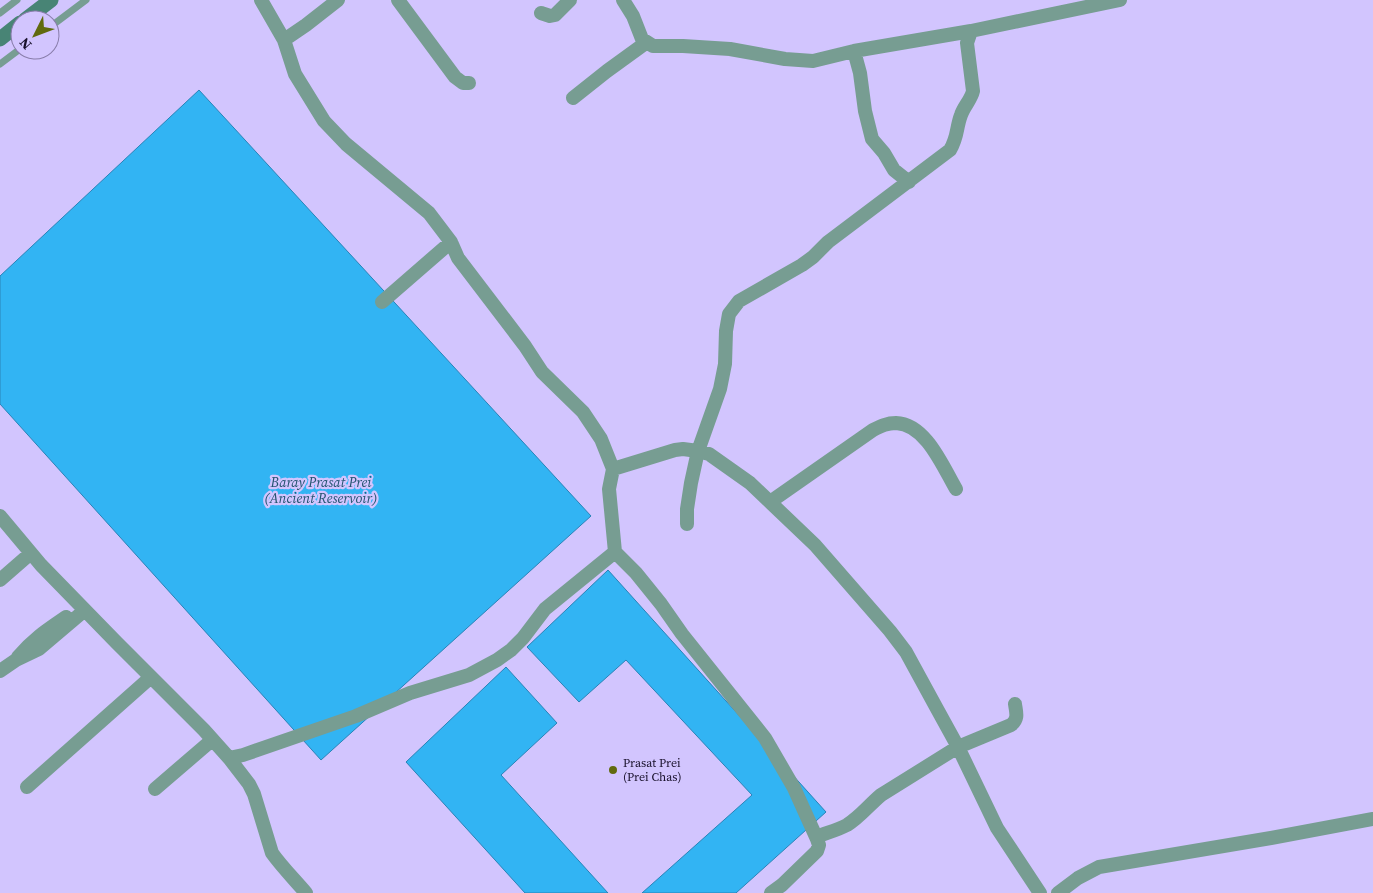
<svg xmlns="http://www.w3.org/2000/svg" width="1373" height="893" font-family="'Source Serif 4',serif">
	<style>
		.water { fill: #32b4f3; stroke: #2a83b7 }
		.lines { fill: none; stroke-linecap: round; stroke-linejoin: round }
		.service { stroke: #779d92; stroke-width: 7 }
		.minor { stroke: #779d92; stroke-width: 14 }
		.secondary { stroke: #488475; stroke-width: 15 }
		.poi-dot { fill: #616a0e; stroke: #d2c5fe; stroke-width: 2 }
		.labels { text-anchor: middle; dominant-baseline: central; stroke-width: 4.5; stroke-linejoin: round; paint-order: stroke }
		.poi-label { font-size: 12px; fill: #19112b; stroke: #d2c5fe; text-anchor: start }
		.water-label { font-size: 14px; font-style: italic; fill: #23546f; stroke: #d2c5fe }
	</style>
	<rect width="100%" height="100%" fill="#d2c5fe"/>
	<path class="water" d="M 199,90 L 591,516 L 321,760 L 0,404 L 0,276 Z
		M 608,570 L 826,812 L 736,893 L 642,893 L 752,795 L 626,660 L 579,702 L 527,647 Z
		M 506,667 L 557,723 L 501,775 L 608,893 L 525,893 L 406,762 Z"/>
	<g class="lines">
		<path class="service" d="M 0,13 L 17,0
			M 50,27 L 86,0
			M 0,64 L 20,49"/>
		<path class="minor" d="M 261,0 L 284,40 L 295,74 L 324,121 L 346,144 L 429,213 L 451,242 L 458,258 L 525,346 L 542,372 L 583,412 L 601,439 L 613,469 L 675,450 L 683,449 L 698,451 L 709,454 L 750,483 L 815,545 L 890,631 L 906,652 L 936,707 L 958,747 L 997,828 L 1040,893
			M 398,0 L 455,77 L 463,83 L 469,83
			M 623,0 L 633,16 L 642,39 L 653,46 L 683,46 L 730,49 L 785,59 L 813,61 L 854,51 L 971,31 L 1120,0
			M 541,13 L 550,16 L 555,15 L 570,0
			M 284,40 L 306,25 L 338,0
			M 854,51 L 860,73 L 865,111 L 872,139 L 884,153 L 894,170 L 909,182
			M 573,98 L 607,71 L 647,42
			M 382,302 L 451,242
			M 613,469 L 609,489 L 615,552 L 636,573 L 661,604 L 682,634 L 765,738 L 794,788 L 817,839 L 819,845 L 817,851 L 782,885 L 771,893
			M 770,502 L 873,430 C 881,426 887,423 896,423 C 926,424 943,467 956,489
			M 0,516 L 41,565 L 116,642 L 204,730 L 229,758 L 243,755 L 356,716 L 410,693 L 469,675 L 497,660 L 511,650 L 523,638 L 545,609 L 615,552
			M 687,524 L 687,509 L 691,483 L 698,451 L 720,389 L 725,364 L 726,331 L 729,314 L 739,301 L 802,265 L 813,257 L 828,242 L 950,150 C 958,137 956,128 961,115 C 964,106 971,100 973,91 L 967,43 L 971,31
			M 0,580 L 31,553
			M 18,657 C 33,639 47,630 66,617
			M 0,671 L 16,660 L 39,649 L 85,610
			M 229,758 L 249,784 L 254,794 L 272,853 C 282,867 295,880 306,893
			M 27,787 L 151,677
			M 155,789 L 212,740
			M 816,837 C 826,833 838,830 847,825 C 860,817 869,805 881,795 L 958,747 L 1011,725 C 1019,719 1016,712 1015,704
			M 1058,893 L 1078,878 L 1099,867 L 1271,838 L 1373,819"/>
		<path class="secondary" d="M 25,20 L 51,0
			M 0,39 L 20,23"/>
	</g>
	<circle class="poi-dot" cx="613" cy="770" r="5"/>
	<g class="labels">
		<g class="poi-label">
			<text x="623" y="763">Prasat Prei<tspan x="623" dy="14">(Prei Chas)</tspan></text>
		</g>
		<g class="water-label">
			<text x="321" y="482">Baray Prasat Prei<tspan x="321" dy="16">(Ancient Reservoir)</tspan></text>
		</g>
	</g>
	<g transform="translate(35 35) rotate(228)"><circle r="24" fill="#d2c5fe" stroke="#887daa"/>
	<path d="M0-4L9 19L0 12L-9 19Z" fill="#616a0e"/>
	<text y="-8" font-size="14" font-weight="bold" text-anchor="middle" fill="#19112b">N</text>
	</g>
</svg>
